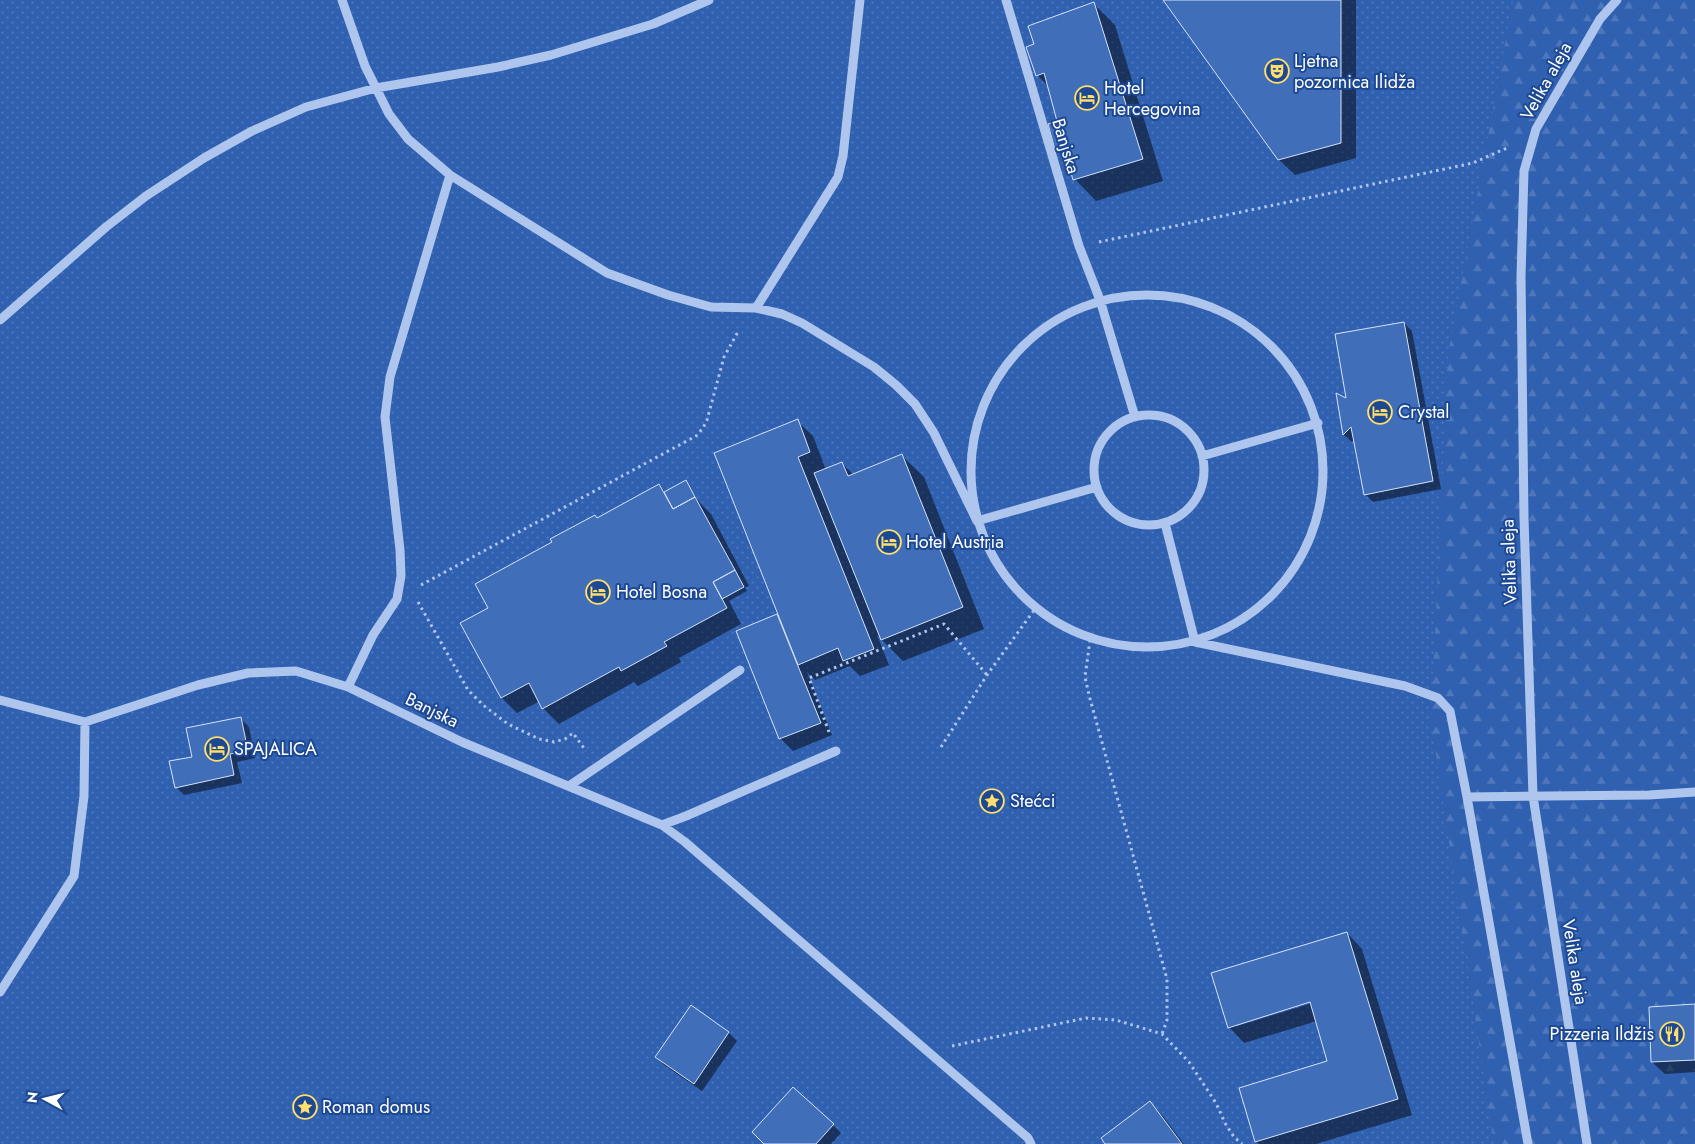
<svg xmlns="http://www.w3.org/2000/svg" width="1695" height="1144" font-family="Jost,sans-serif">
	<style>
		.green { fill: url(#green-dots) }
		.forest { fill: url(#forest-firs) }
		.shadow { fill: #0007; fill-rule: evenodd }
		.building { fill: #416eb8; stroke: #d4e3fa }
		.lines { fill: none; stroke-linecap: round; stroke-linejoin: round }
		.path { stroke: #aec6ee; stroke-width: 3; stroke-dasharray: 2.5 4; stroke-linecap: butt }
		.minor { stroke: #aec6ee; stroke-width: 9 }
		.labels { text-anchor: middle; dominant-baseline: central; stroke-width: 4; stroke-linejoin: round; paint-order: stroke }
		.poi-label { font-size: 18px; fill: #fff; stroke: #1d4893; text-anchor: start }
		.street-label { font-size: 18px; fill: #fff; stroke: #1d4893 }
	</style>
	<defs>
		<pattern id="green-dots" width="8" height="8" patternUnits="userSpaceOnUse" patternTransform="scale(1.25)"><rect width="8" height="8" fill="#3060b0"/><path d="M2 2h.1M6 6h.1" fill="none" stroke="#4f78bc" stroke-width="1.8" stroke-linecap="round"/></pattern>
		<pattern id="forest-firs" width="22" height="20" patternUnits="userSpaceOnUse" patternTransform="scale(1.25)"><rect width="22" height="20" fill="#3060b0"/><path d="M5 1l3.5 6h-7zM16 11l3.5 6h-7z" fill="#4f78bc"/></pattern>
	</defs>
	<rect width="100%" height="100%" fill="#1d4893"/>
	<path class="green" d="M 0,0 L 1695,0 L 1695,1144 L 0,1144 Z"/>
	<path class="forest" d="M 1513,0 L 1695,0 L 1695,1144 L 1494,1144 L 1431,721 L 1448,355 Z"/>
	<path class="shadow" d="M 1164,0 L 1356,0 L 1356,158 L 1295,175 L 1279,160 Z
		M 1094,4 L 1115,25 L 1163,181 L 1096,201 L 1075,179 L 1070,162 L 1057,149 L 1058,121 L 1049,87 L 1037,75 L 1035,45 Z
		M 1404,323 L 1412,331 L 1441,489 L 1373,502 L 1365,494 L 1355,439 L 1352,442 L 1344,435 L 1338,395 L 1348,400 Z
		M 797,421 L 813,436 L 826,470 L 842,463 L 854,475 L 902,456 L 924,477 L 984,629 L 903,661 L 877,635 L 889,665 L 860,676 L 850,666 L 815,680 L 807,672 L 832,735 L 793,751 L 781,739 L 738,632 L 777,616 L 781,620 Z
		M 686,482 L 699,502 L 711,514 L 749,586 L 745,588 L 747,591 L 729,601 L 741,624 L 679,658 L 681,662 L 638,686 L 634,682 L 559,724 L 543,708 L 540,701 L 517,713 L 502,698 L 490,609 L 598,519 L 659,486 L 666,493 Z
		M 241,719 L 249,727 L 255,758 L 237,762 L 242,783 L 184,795 L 176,787 L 193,758 Z
		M 1347,933 L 1362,949 L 1412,1115 L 1316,1144 L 1259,1144 L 1256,1142 L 1240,1088 L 1329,1062 L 1317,1021 L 1244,1043 L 1229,1027 ZM 1316,999 L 1316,1002 L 1237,1026 L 1237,1024 Z
		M 1695,1005 L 1695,1072 L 1665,1074 L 1652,1062 Z
		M 691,1006 L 729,1033 L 737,1041 L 702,1091 L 664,1065 L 656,1057 Z
		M 1150,1103 L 1162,1115 L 1184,1144 L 1107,1144 Z
		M 833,1125 L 841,1133 L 831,1144 L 766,1144 Z"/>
	<path class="building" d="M 1163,0 L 1341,0 L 1341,143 L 1278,160 Z
		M 1094,2 L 1143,159 L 1073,180 L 1064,148 L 1055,150 L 1048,124 L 1057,121 L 1044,73 L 1036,76 L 1026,47 L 1034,44 L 1028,26 Z
		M 1404,322 L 1433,481 L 1364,495 L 1351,427 L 1343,435 L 1336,393 L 1346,398 L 1335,334 Z
		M 798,419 L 810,452 L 798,457 L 874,649 L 843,661 L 838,648 L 798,665 L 714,453 Z
		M 902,454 L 963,607 L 881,640 L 814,473 L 842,462 L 848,476 Z
		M 686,480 L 695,497 L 673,509 L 664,492 Z
		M 659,484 L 673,509 L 695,497 L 735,570 L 713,582 L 727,608 L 664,642 L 667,646 L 621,671 L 619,667 L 542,709 L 529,683 L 501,698 L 460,623 L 488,608 L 475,584 L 552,542 L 550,539 L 595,515 L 597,518 Z
		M 735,570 L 744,587 L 722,599 L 713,582 Z
		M 777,614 L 821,723 L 779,739 L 736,631 Z
		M 241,717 L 248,751 L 230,754 L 234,775 L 175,788 L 169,761 L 192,757 L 186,728 Z
		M 1347,932 L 1398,1099 L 1255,1142 L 1239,1088 L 1327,1061 L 1310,1002 L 1228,1028 L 1211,973 Z
		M 1695,1004 L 1695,1060 L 1651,1062 L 1649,1007 Z
		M 691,1005 L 729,1032 L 694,1084 L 655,1057 Z
		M 793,1087 L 834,1124 L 816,1144 L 764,1144 L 752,1132 Z
		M 1150,1101 L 1182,1144 L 1105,1144 L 1101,1138 Z"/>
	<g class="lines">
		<path class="path" d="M 1099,242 L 1473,163 L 1509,147
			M 421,585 L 696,436 L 703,428 L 707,420 L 724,357 L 739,330
			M 418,602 L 468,690 L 483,705 L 508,724 L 539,739 L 554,742 L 565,739 L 573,733 L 586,751
			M 1090,640 L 1085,677 L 1089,695 L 1167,979 L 1167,1020 L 1162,1034
			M 829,732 L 809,678 L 944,624 L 987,675
			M 941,747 L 987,675 L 1035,609
			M 952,1046 L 1086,1018 L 1116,1020 L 1162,1034 L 1189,1062 L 1216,1103 L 1225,1123 L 1234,1137 L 1242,1144"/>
		<path class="minor" d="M 342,0 L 365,66 L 389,114 L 408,139 L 450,175 L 607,273 L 668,295 L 711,307 L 756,308 L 838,177 L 843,156 L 860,0
			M 1006,0 L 1079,246 L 1100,300 L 1135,417
			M971 471a176 176 0 1 1 352 0a176 176 0 1 1-352 0Z
			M 756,308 L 782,314 L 802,323 L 874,367 L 896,385 L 915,404 L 934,433 L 977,521 L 1097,487
			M 0,320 L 106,227 L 146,196 L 204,158 L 252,131 L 306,107 L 376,88 L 498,67 L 551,55 L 653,24 L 709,0
			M1094 470a55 55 0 1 1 110 0a55 55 0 1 1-110 0Z
			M 1202,456 L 1318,423
			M 1165,523 L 1195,642 L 1405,686 L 1438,698 L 1450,711 L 1467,797 L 1649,795 L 1695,792
			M 348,687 L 373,635 L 397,599 L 401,576 L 400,550 L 385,417 L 390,377 L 450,175
			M 0,700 L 85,722 L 198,685 L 248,673 L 296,671 L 348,687 L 462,742 L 662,825 L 686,816 L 836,751
			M 569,786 L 740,670
			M 1467,797 L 1528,1144
			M 662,825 L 685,842 L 1028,1138 L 1031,1144
			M 0,992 L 74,876 L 84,796 L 85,722
			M 1587,1144 L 1533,796 L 1524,518 L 1521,277 L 1524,171 L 1536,129 L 1600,19 L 1617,0"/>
	</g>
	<defs>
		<g id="theatre-ring" transform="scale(1.25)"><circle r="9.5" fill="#1d4893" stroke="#fede6c" stroke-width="1.5"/><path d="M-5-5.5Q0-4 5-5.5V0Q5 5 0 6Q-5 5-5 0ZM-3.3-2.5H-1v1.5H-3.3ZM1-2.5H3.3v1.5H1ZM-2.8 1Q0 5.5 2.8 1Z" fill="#fede6c"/></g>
		<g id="hotel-ring" transform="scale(1.25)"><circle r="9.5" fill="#1d4893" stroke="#fede6c" stroke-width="1.5"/><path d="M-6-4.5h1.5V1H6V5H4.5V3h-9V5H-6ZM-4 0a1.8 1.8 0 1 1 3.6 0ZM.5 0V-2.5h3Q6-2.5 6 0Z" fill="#fede6c"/></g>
		<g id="sight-ring" transform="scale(1.25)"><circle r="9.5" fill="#1d4893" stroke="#fede6c" stroke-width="1.5"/><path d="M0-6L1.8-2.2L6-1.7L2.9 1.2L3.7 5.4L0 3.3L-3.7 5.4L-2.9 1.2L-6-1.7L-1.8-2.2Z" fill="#fede6c"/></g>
		<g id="restaurant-ring" transform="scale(1.25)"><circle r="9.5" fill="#1d4893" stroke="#fede6c" stroke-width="1.5"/><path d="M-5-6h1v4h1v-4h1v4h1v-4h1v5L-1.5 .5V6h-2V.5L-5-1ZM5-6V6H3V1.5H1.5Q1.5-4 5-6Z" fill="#fede6c"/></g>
	</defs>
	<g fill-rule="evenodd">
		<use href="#theatre-ring" x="1277" y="71"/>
		<use href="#hotel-ring" x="1087" y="98"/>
		<use href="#hotel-ring" x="1380" y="412"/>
		<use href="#hotel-ring" x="889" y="542"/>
		<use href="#hotel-ring" x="598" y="592"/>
		<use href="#hotel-ring" x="217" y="749"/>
		<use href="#sight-ring" x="992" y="801"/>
		<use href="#restaurant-ring" x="1672" y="1034"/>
		<use href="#sight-ring" x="305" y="1107"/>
	</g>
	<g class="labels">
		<g class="poi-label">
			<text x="1294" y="61">Ljetna<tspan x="1294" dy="21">pozornica Ilidža</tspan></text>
			<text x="1104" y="88">Hotel<tspan x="1104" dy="21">Hercegovina</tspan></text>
			<text x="1398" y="412">Crystal</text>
			<text x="906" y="542">Hotel Austria</text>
			<text x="616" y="592">Hotel Bosna</text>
			<text x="234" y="749">SPAJALICA</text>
			<text x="1010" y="801">Stećci</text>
			<text x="1654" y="1034" text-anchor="end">Pizzeria Ildžis</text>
			<text x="322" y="1107">Roman domus</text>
		</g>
		<g class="street-label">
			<text transform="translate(1546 81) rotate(-61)">Velika aleja</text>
			<text transform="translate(1066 146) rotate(73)">Banjska</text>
			<text transform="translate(1509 562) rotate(-92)">Velika aleja</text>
			<text transform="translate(432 710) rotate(26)">Banjska</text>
			<text transform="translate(1575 962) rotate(81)">Velika aleja</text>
		</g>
	</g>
	<g transform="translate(45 1099) rotate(277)" stroke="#1d4893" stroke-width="4" paint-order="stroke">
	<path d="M0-4L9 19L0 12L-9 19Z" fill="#ffffff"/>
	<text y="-8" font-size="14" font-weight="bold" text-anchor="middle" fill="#ffffff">N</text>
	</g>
</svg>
